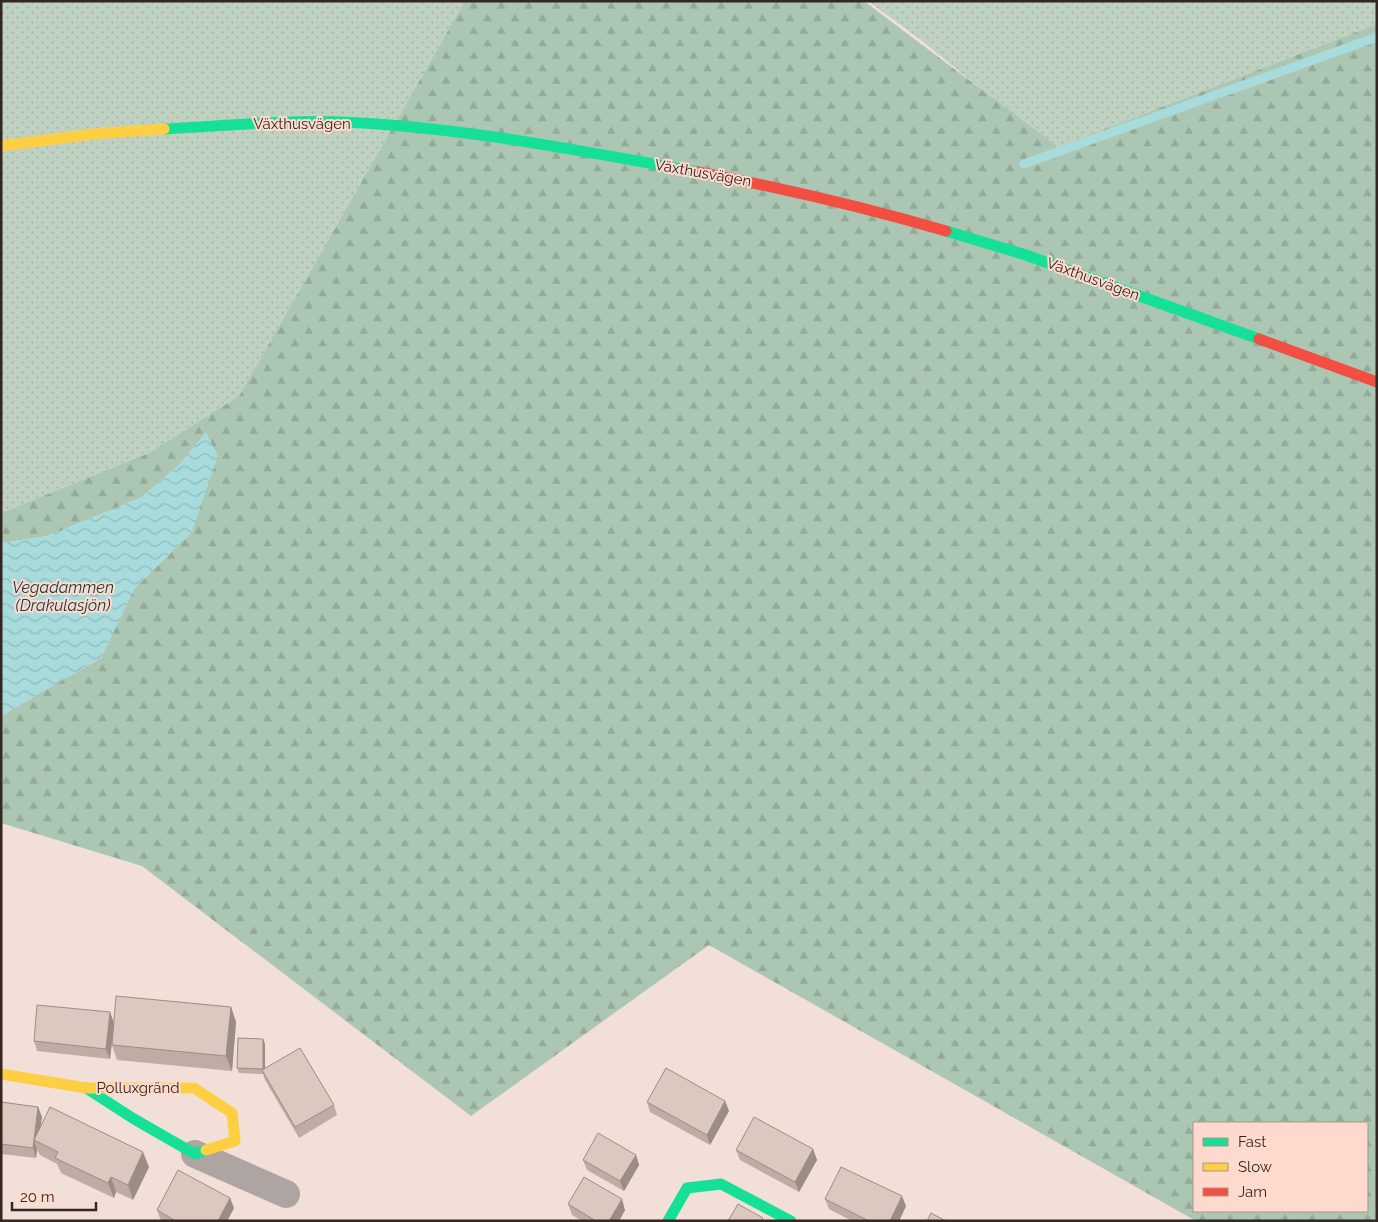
<svg xmlns="http://www.w3.org/2000/svg" width="1378" height="1222" font-family="Raleway,sans-serif">
	<style>
		.grass { fill: url(#grass-dots) }
		.forest { fill: url(#forest-firs); fill-rule: evenodd }
		.water { fill: url(#water-waves) }
		.lines { fill: none; stroke-linecap: round; stroke-linejoin: round }
		.stream { stroke: #a7dbdc; stroke-width: 9 }
		.street { stroke: #aea4a1; stroke-width: 28 }
		.fast { stroke: #16e098; stroke-width: 11 }
		.slow { stroke: #ffcf43; stroke-width: 11 }
		.jam { stroke: #f24e42; stroke-width: 11 }
		.wall { fill: #beaca5 }
		.shaded-wall { fill: #9b8c86 }
		.building { fill: #ddc8c0; stroke: #9b8c86 }
		.labels { text-anchor: middle; dominant-baseline: central; stroke-width: 4; stroke-linejoin: round; paint-order: stroke }
		.street-label { font-size: 15px; fill: #342722; stroke: #fddacd }
		.water-label { font-size: 16px; font-style: italic; fill: #12393b; stroke: #fddacd }
	</style>
	<defs>
		<pattern id="grass-dots" width="8" height="8" patternUnits="userSpaceOnUse" patternTransform="scale(1.25)"><rect width="8" height="8" fill="#bfd2c1"/><path d="M2 2h.1M6 6h.1" fill="none" stroke="#a5b4a6" stroke-width="1.8" stroke-linecap="round"/></pattern>
		<pattern id="forest-firs" width="22" height="20" patternUnits="userSpaceOnUse" patternTransform="scale(1.25)"><rect width="22" height="20" fill="#abc6b2"/><path d="M5 1l3.5 6h-7zM16 11l3.5 6h-7z" fill="#94aa99"/></pattern>
		<pattern id="water-waves" width="16" height="10" patternUnits="userSpaceOnUse" patternTransform="scale(1.25)"><rect width="16" height="10" fill="#a7dbdc"/><path d="M0 5q4-4 8 0t8 0" fill="none" stroke="#90bcbc"/></pattern>
	</defs>
	<rect width="100%" height="100%" fill="#f2dfd8"/>
	<path class="grass" d="M 1,1 L 465,1 L 239,396 L 149,453 L 1,513 Z
		M 868,1 L 1377,1 L 1377,24 L 1058,147 L 1020,121 L 922,41 Z"/>
	<path class="forest" d="M 465,1 L 864,1 L 1058,147 L 1377,24 L 1377,1221 L 1196,1221 L 709,945 L 471,1116 L 142,866 L 1,823 L 1,716 L 101,658 L 134,589 L 192,532 L 206,433 L 180,464 L 142,497 L 48,536 L 1,543 L 1,513 L 149,453 L 239,396 ZM 1194,1123 L 1367,1123 L 1367,1211 L 1194,1211 Z"/>
	<path class="water" d="M 206,432 L 218,456 L 192,532 L 134,589 L 101,658 L 1,716 L 1,543 L 48,536 L 142,497 L 180,464 Z"/>
	<g class="lines">
		<path class="stream" d="M 1024,164 L 1377,37"/>
		<path class="street" d="M 195,1154 L 286,1194"/>
		<path class="fast" d="M 164,129 C 223,126 283,120 342,122 C 462,127 580,151 698,172
			M 946,231 L 1026,255 L 1259,339
			M 86,1088 L 134,1119 L 195,1154 L 206,1150
			M 668,1221 L 687,1188 L 721,1184 L 791,1221"/>
		<path class="slow" d="M 1,146 L 93,134 L 164,129
			M 1,1074 L 86,1088 L 194,1088 L 232,1113 L 235,1141 L 206,1150"/>
		<path class="jam" d="M 698,172 C 782,188 864,207 946,231
			M 1259,339 L 1377,382"/>
	</g>
	<path class="wall" d="M 231,1007 L 236,1022 L 232,1071 L 117,1060 L 112,1045 Z
		M 114,1023 L 110,1059 L 37,1051 L 34,1041 Z
		M 263,1039 L 265,1044 L 265,1068 L 334,1105 L 337,1115 L 299,1138 L 265,1080 L 263,1074 L 239,1073 L 237,1068 Z
		M 725,1101 L 729,1111 L 710,1145 L 650,1112 L 647,1102 Z
		M 1,1102 L 38,1107 L 42,1117 L 40,1128 L 149,1167 L 133,1200 L 116,1192 L 114,1198 L 61,1173 L 57,1164 L 40,1155 L 37,1150 L 36,1158 L 1,1154 Z
		M 813,1149 L 817,1160 L 799,1192 L 740,1160 L 736,1150 Z
		M 636,1155 L 639,1165 L 624,1191 L 587,1170 L 583,1160 Z
		M 230,1198 L 234,1208 L 227,1221 L 161,1221 L 157,1210 Z
		M 825,1199 L 906,1206 L 899,1221 L 852,1221 L 829,1209 Z
		M 568,1204 L 625,1210 L 619,1221 L 582,1221 L 572,1215 Z"/>
	<path class="shaded-wall" d="M 231,1007 L 236,1022 L 232,1071 L 226,1056 Z
		M 110,1012 L 114,1023 L 110,1059 L 106,1049 Z
		M 263,1039 L 265,1044 L 265,1074 L 263,1069 Z
		M 725,1101 L 729,1111 L 710,1145 L 707,1135 Z
		M 38,1107 L 42,1117 L 38,1142 L 34,1140 L 37,1150 L 36,1158 L 33,1148 Z
		M 813,1149 L 817,1160 L 799,1192 L 795,1182 Z
		M 143,1152 L 149,1167 L 133,1200 L 128,1185 Z
		M 636,1155 L 639,1165 L 624,1191 L 620,1181 Z
		M 111,1177 L 116,1192 L 114,1198 L 108,1183 Z
		M 902,1196 L 906,1206 L 899,1221 L 890,1221 Z
		M 230,1198 L 234,1208 L 227,1221 L 218,1221 Z
		M 622,1199 L 625,1210 L 619,1221 L 609,1221 Z"/>
	<path class="building" d="M 116,996 L 231,1007 L 226,1056 L 112,1045 Z
		M 37,1005 L 110,1012 L 106,1049 L 34,1041 Z
		M 238,1038 L 263,1039 L 263,1069 L 237,1068 Z
		M 300,1048 L 334,1105 L 295,1127 L 262,1070 Z
		M 666,1068 L 725,1101 L 707,1135 L 647,1102 Z
		M 1,1102 L 38,1107 L 33,1148 L 1,1144 Z
		M 50,1107 L 143,1152 L 128,1185 L 111,1177 L 108,1183 L 55,1158 L 58,1152 L 34,1140 Z
		M 754,1117 L 813,1149 L 795,1182 L 736,1150 Z
		M 598,1133 L 636,1155 L 620,1181 L 583,1160 Z
		M 841,1167 L 902,1196 L 890,1221 L 869,1221 L 825,1199 Z
		M 178,1170 L 230,1198 L 218,1221 L 176,1221 L 157,1210 Z
		M 584,1177 L 622,1199 L 609,1221 L 596,1221 L 568,1204 Z
		M 738,1204 L 763,1218 L 761,1221 L 728,1221 Z
		M 931,1213 L 946,1221 L 927,1221 Z"/>
	<g class="labels">
		<g class="street-label">
			<text x="302" y="124">Växthusvägen</text>
			<text transform="translate(703 173) rotate(10)">Växthusvägen</text>
			<text transform="translate(1093 279) rotate(20)">Växthusvägen</text>
			<text x="138" y="1088">Polluxgränd</text>
		</g>
		<g class="water-label">
			<text x="63" y="587">Vegadammen<tspan x="63" dy="18">(Drakulasjön)</tspan></text>
		</g>
	</g>
	<rect width="1378" height="1222" fill="none" stroke="#342722" stroke-width="5"/>
	<rect x="1193" y="1122" width="175" height="90" fill="#fddacd" stroke="#ad9289"/>
	<rect x="1203" y="1138" width="25" height="8" fill="#16e098" stroke="#ad9289"/>
	<text x="1238" y="1147" font-size="15" fill="#342722">Fast</text>
	<rect x="1203" y="1163" width="25" height="8" fill="#ffcf43" stroke="#ad9289"/>
	<text x="1238" y="1172" font-size="15" fill="#342722">Slow</text>
	<rect x="1203" y="1188" width="25" height="8" fill="#f24e42" stroke="#ad9289"/>
	<text x="1238" y="1197" font-size="15" fill="#342722">Jam</text>
	<path d="M12 1202v8h84v-8" fill="none" stroke="#342722" stroke-width="2.5"/>
	<text x="20" y="1202" font-size="15" fill="#342722" stroke="#fddacd" stroke-width="4" paint-order="stroke">20 m</text>
</svg>
